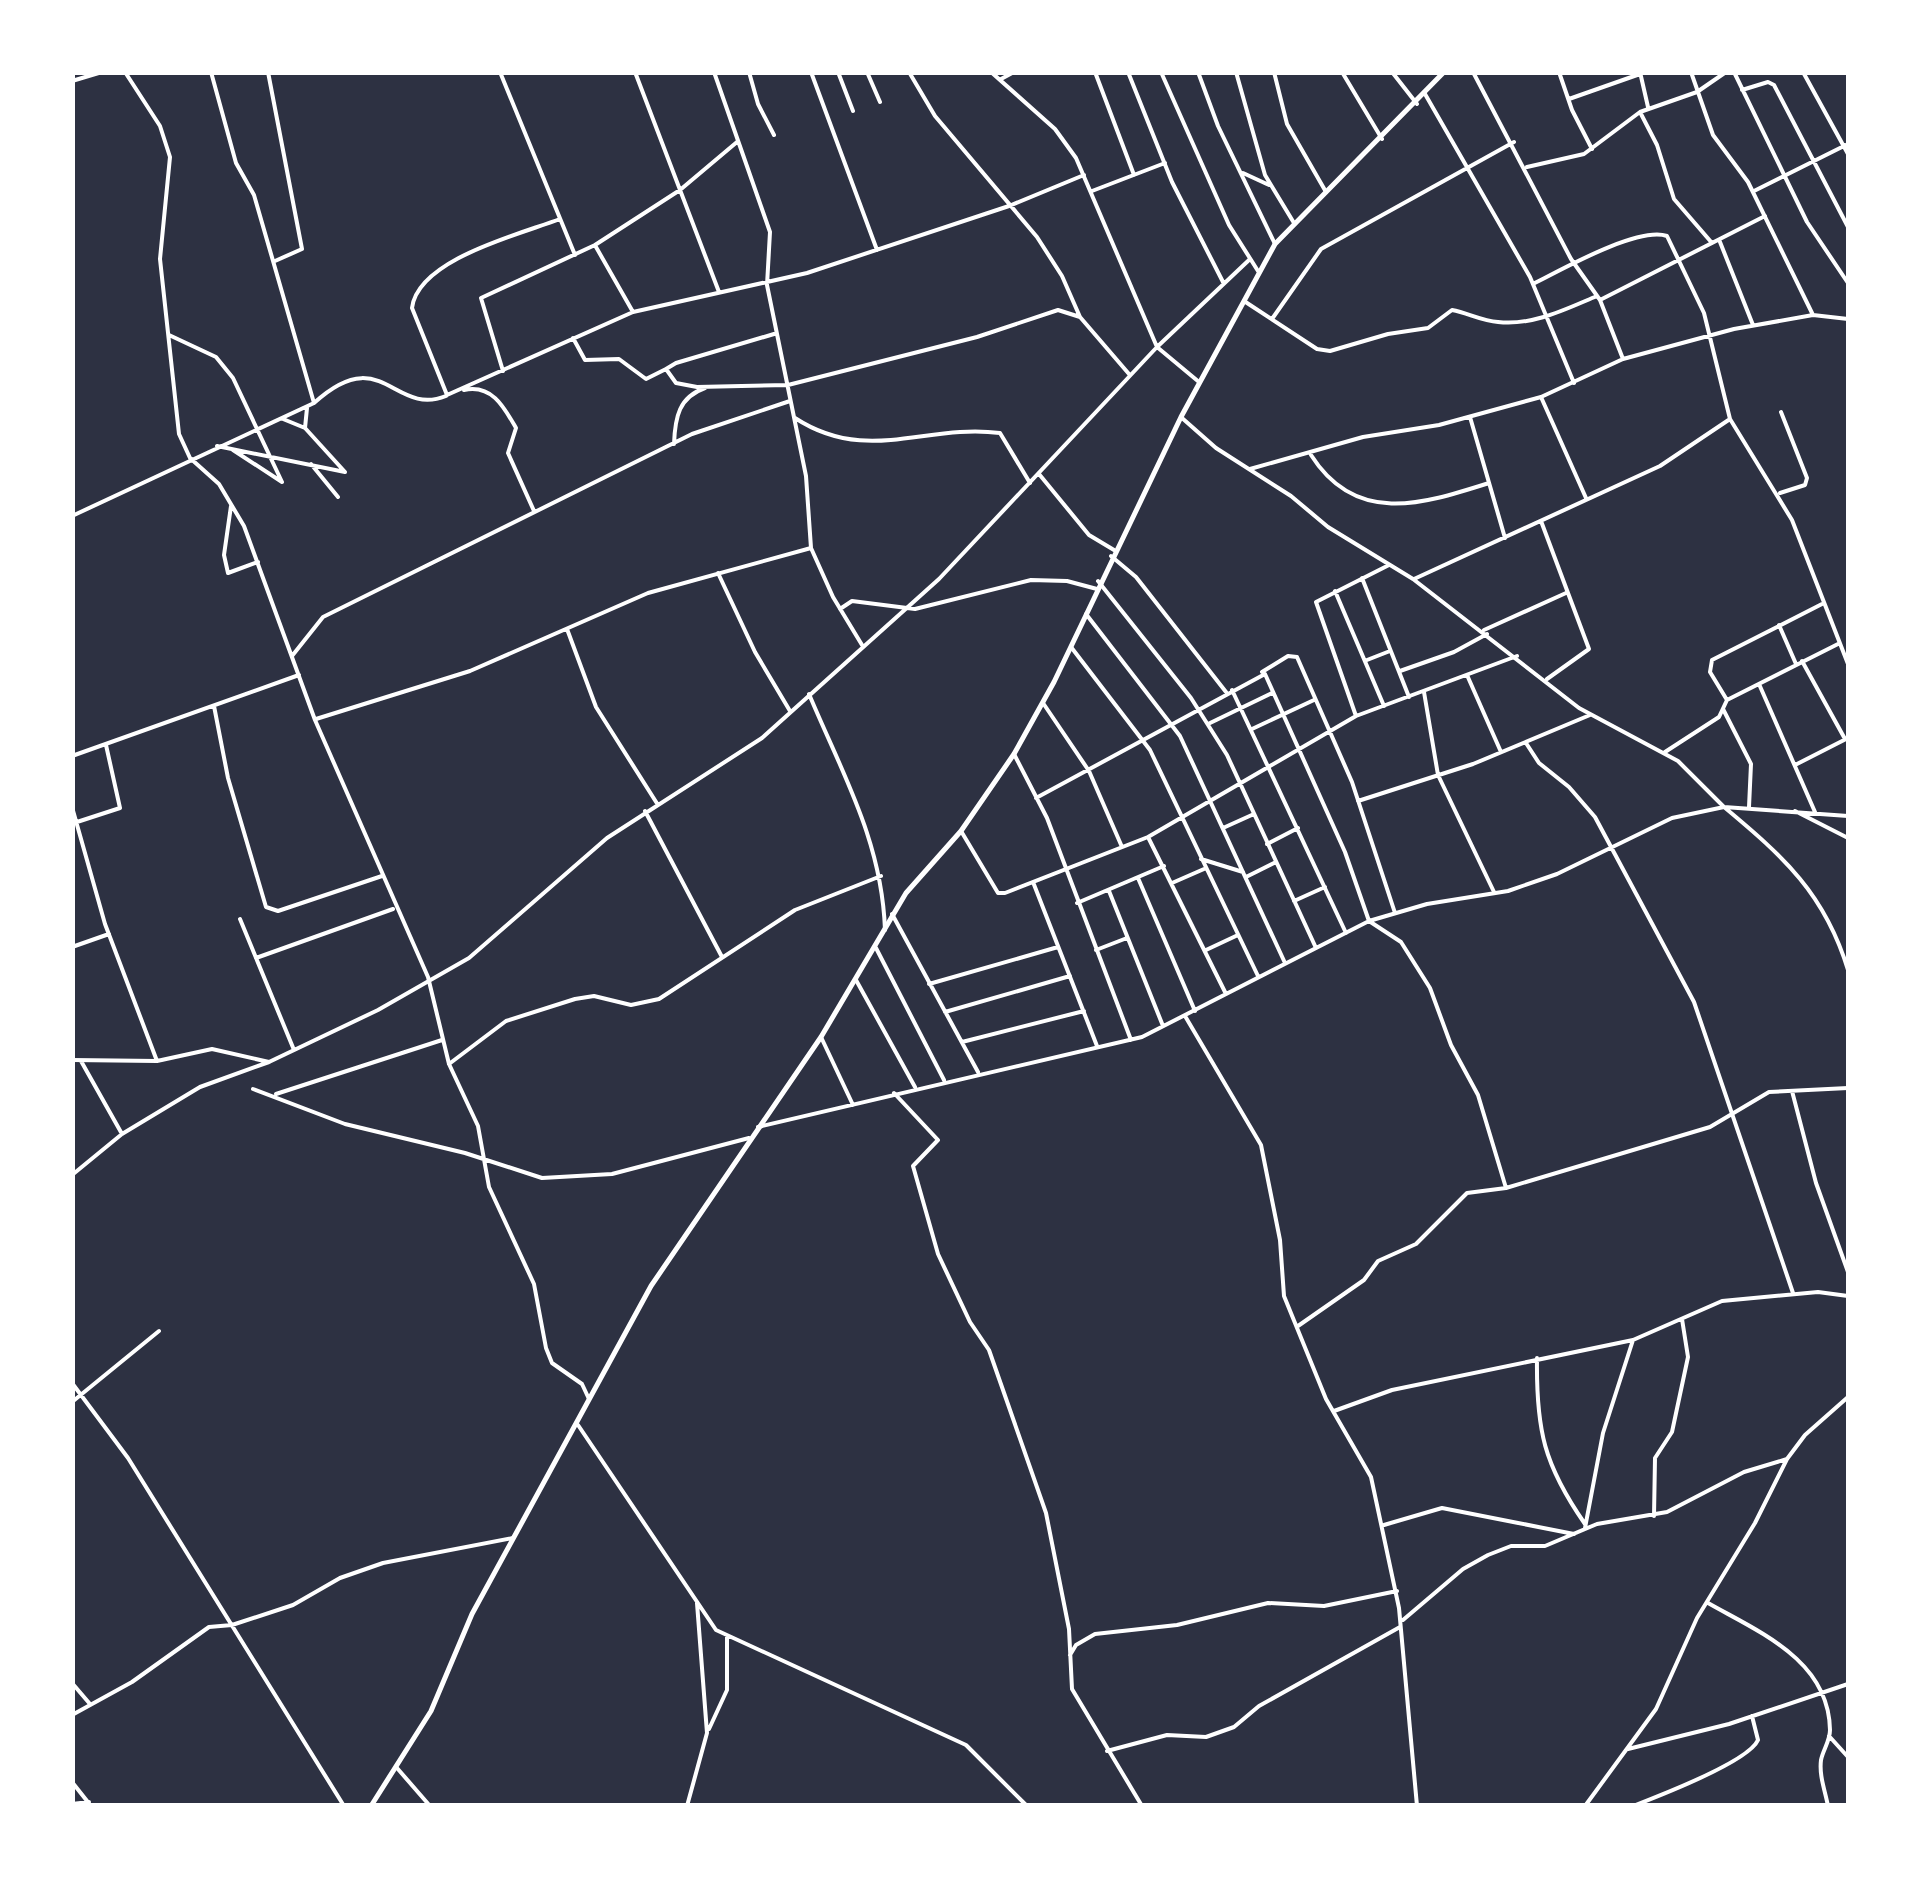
<svg xmlns="http://www.w3.org/2000/svg" width="1921" height="1878" font-family="Poppins,sans-serif">
	<style>
		.lines { fill: none; stroke-linecap: round; stroke-linejoin: round }
		.minor { stroke: #fff; stroke-width: 4 }
		.tertiary { stroke: #fff; stroke-width: 5 }
	</style>
	<rect width="100%" height="100%" fill="#2d3142"/>
	<g class="lines">
		<path class="minor" d="M 125,72 L 160,126 L 170,157 L 160,259 L 179,434 L 190,458 L 219,484 L 244,526 L 315,720 L 428,977 L 449,1064 L 478,1126 L 489,1187 L 534,1284 L 546,1348 L 552,1363 L 582,1384 L 589,1399
			M 268,72 L 302,249 L 275,261
			M 500,72 L 575,255
			M 635,72 L 719,292
			M 714,72 L 770,232 L 767,285 L 806,476 L 811,548 L 833,597 L 862,645
			M 749,72 L 758,104 L 774,135
			M 811,72 L 877,250
			M 838,72 L 853,111
			M 867,72 L 880,102
			M 909,72 L 935,116 L 1037,237 L 1062,276 L 1080,317 L 1129,374
			M 991,72 L 1055,129 L 1076,158 L 1157,347 L 1199,382
			M 1095,72 L 1134,175
			M 1128,72 L 1172,182 L 1223,282
			M 1161,72 L 1229,225 L 1258,271
			M 1198,72 L 1218,126 L 1275,244
			M 1236,72 L 1265,175 L 1294,223
			M 1274,72 L 1287,124 L 1326,192
			M 1342,72 L 1382,139
			M 1392,72 L 1417,104
			M 1473,72 L 1571,259 L 1600,300 L 1623,359
			M 1559,72 L 1572,110 L 1592,149
			M 1640,72 L 1648,107
			M 1691,72 L 1713,135 L 1748,182 L 1813,315
			M 1734,72 L 1807,222 L 1848,283
			M 1803,72 L 1848,154
			M 1001,79 L 1014,72
			M 72,81 L 102,72
			M 1742,90 L 1768,82 L 1774,85 L 1848,227
			M 1425,94 L 1530,277 L 1574,383
			M 1569,99 L 1640,74
			M 1640,112 L 1657,145 L 1674,199 L 1712,243
			M 1527,167 L 1584,154 L 1640,112 L 1697,92 L 1726,72
			M 1243,173 L 1269,185
			M 1092,191 L 1165,163
			M 1754,191 L 1848,144
			M 1720,242 L 1753,325
			M 596,247 L 633,312
			M 1533,284 C 1561,270 1638,226 1667,236 L 1704,313 L 1730,419 L 1792,520 L 1848,664
			M 1600,300 L 1765,216
			M 1244,301 L 1317,349 L 1330,351 L 1388,334 L 1428,328 L 1452,310 C 1468,313 1482,321 1498,322 C 1533,326 1566,309 1597,296
			M 1272,319 L 1321,249 L 1514,142
			M 774,334 L 676,363 L 666,369 L 676,383 L 697,387 L 788,385 L 977,337 L 1058,310 L 1080,317
			M 169,335 L 216,357 L 233,378 L 282,482 L 233,450
			M 573,338 L 585,360 L 619,359 L 646,379 L 666,369
			M 503,371 L 481,298 L 595,245 L 680,190 L 737,142
			M 464,390 C 492,384 504,407 516,428 L 508,453 L 534,511
			M 447,395 L 633,312 L 807,273 L 1009,206 L 1084,175
			M 447,395 L 412,308 C 418,259 521,234 560,219
			M 1541,397 L 1586,498
			M 314,403 C 382,341 393,417 446,396
			M 1470,417 L 1505,538
			M 795,418 C 867,465 926,423 1000,433 L 1030,483
			M 1182,418 L 1216,448 L 1291,496 L 1328,527 L 1413,579 L 1579,708 L 1678,761 L 1724,807 L 1848,816
			M 305,428 L 307,408
			M 674,444 C 675,417 679,397 705,388
			M 217,446 L 345,472 L 305,428 L 283,419
			M 1311,455 C 1356,526 1423,504 1489,483
			M 311,464 L 338,497
			M 1250,469 L 1363,437 L 1439,425 L 1541,397 L 1623,359 L 1734,329 L 1813,315 L 1848,319
			M 1039,474 L 1089,535 L 1114,550
			M 1780,493 L 1805,485 L 1807,478 L 1781,412
			M 231,506 L 224,555 L 228,573 L 258,562
			M 72,516 L 314,403 L 254,195 L 236,163 L 211,72
			M 1541,521 L 1589,649 L 1547,679
			M 1111,556 L 1136,577 L 1226,692
			M 718,573 L 755,652 L 790,711
			M 1362,578 L 1409,697
			M 1414,579 L 1660,466 L 1730,419
			M 1098,581 L 1191,698 L 1227,755 L 1316,948
			M 1335,591 L 1384,706
			M 840,609 L 852,601 L 915,609 L 1031,580 L 1067,581 L 1097,589
			M 1086,614 L 1180,736 L 1285,963
			M 1779,625 L 1796,664
			M 567,629 L 596,707 L 658,805
			M 1484,630 L 1566,593
			M 1071,647 L 1150,750 L 1258,976
			M 292,656 L 323,617 L 692,434 L 790,401
			M 1367,660 L 1390,651
			M 1802,661 L 1845,739
			M 1400,671 L 1454,652 L 1487,634
			M 1262,672 L 1288,656 L 1297,657 L 1352,782 L 1395,913
			M 1467,675 L 1501,752
			M 1759,684 L 1815,812
			M 1232,690 L 1346,933
			M 1424,692 L 1438,775 L 1494,892
			M 809,694 C 842,773 882,841 885,930
			M 1727,700 L 1710,672 L 1712,660 L 1822,604
			M 1043,703 L 1089,771 L 1122,847
			M 214,706 L 228,778 L 266,907 L 278,911 L 382,876
			M 1723,709 L 1751,764 L 1749,807
			M 1356,716 L 1316,602 L 1389,565
			M 316,719 L 470,671 L 648,593 L 811,548
			M 1208,724 L 1272,693
			M 1252,729 L 1314,700
			M 1526,743 L 1539,763 L 1569,787 L 1595,817 L 1694,1002 L 1793,1293
			M 1665,752 L 1719,717 L 1727,700 L 1838,644
			M 1014,754 L 1047,818 L 1131,1040
			M 72,756 L 299,675
			M 1795,765 L 1848,738
			M 1036,798 L 1265,674 L 1345,852 L 1369,921 L 1401,942 L 1430,988 L 1451,1045 L 1478,1095 L 1506,1188
			M 1358,801 L 1473,764 L 1590,715
			M 72,807 L 105,924 L 157,1061
			M 645,811 L 722,957
			M 1795,811 L 1848,838
			M 77,822 L 120,808 L 106,745
			M 1223,828 L 1254,814
			M 961,831 L 998,893 L 1005,893 L 1148,837 L 1356,716 L 1517,656
			M 1148,837 L 1226,994
			M 1267,844 L 1298,828
			M 1201,859 L 1243,872
			M 1246,877 L 1276,862
			M 1138,878 L 1195,1011
			M 1033,882 L 1097,1046
			M 1172,883 L 1204,869
			M 1109,891 L 1163,1026
			M 1294,901 L 1325,887
			M 1077,903 L 1164,866
			M 892,914 L 978,1072
			M 240,919 L 294,1050
			M 72,947 L 109,934
			M 876,948 L 944,1080
			M 1096,950 L 1127,938
			M 1206,950 L 1238,935
			M 256,958 L 393,909
			M 856,980 L 915,1087
			M 929,984 L 1058,947
			M 945,1012 L 1070,976
			M 1185,1016 L 1261,1145 L 1280,1240 L 1284,1296 L 1326,1399 L 1371,1477 L 1399,1608 L 1417,1806
			M 821,1037 L 853,1105
			M 962,1042 L 1084,1011
			M 72,1060 L 157,1061 L 212,1049 L 269,1062
			M 81,1061 L 122,1134
			M 449,1064 L 506,1021 L 575,999 L 594,996 L 631,1005 L 659,999 L 795,910 L 881,876
			M 253,1089 L 345,1124 L 465,1153 L 542,1178 L 612,1174 L 749,1138
			M 1792,1091 L 1816,1183 L 1848,1272
			M 894,1093 L 938,1140 L 913,1166 L 938,1254 L 970,1322 L 989,1350 L 1046,1513 L 1069,1629 L 1072,1689 L 1142,1806
			M 276,1094 L 442,1040
			M 758,1127 L 1142,1037 L 1369,921 L 1427,904 L 1508,891 L 1557,874 L 1672,818 L 1724,807 C 1784,857 1825,894 1848,970
			M 72,1175 L 122,1134 L 200,1087 L 269,1062 L 378,1010 L 469,958 L 607,838 L 762,738 L 939,579 L 1157,347 L 1249,260
			M 1298,1326 L 1364,1280 L 1378,1261 L 1416,1244 L 1467,1193 L 1506,1188 L 1710,1127 L 1769,1092 L 1848,1088
			M 1537,1358 C 1536,1430 1544,1465 1585,1524
			M 72,1383 L 128,1458 L 344,1806
			M 72,1402 L 159,1331
			M 1334,1411 L 1392,1390 L 1633,1340 L 1722,1301 L 1818,1292 L 1848,1296
			M 578,1425 L 716,1630 L 966,1745 L 1027,1806
			M 1654,1516 L 1655,1458 L 1672,1432 L 1688,1357 L 1682,1319
			M 1384,1525 L 1442,1508 L 1574,1534
			M 1585,1528 L 1603,1433 L 1633,1340
			M 1708,1603 C 1759,1632 1829,1660 1830,1730 C 1830,1741 1823,1750 1821,1760 C 1819,1776 1825,1790 1828,1806
			M 1403,1620 L 1463,1569 L 1488,1555 L 1511,1546 L 1545,1546 L 1597,1524 L 1667,1512 L 1744,1472 L 1787,1459
			M 1070,1655 L 1076,1645 L 1095,1634 L 1177,1625 L 1268,1603 L 1324,1606 L 1397,1591
			M 72,1683 L 90,1704
			M 72,1715 L 132,1682 L 209,1627 L 232,1625 L 293,1605 L 340,1578 L 383,1563 L 513,1538
			M 709,1729 L 727,1690 L 727,1637
			M 1829,1736 L 1848,1757
			M 1628,1749 L 1729,1724 L 1848,1684
			M 1107,1751 L 1167,1735 L 1206,1737 L 1234,1727 L 1259,1706 L 1400,1627
			M 397,1768 L 430,1806
			M 72,1782 L 91,1806
			M 72,1804 L 89,1802
			M 687,1806 L 707,1733 L 697,1603
			M 1585,1806 L 1656,1709 L 1697,1618 L 1755,1523 L 1787,1459 L 1805,1435 L 1848,1397
			M 1633,1806 C 1659,1796 1749,1761 1758,1740 L 1752,1716"/>
		<path class="tertiary" d="M 371,1806 L 431,1711 L 472,1614 L 651,1286 L 821,1037 L 906,893 L 961,831 L 1014,754 L 1054,682 L 1181,417 L 1275,244 L 1444,72"/>
	</g>
	<rect width="1921" height="1878" fill="none" stroke="#ffffff" stroke-width="150"/>
</svg>
